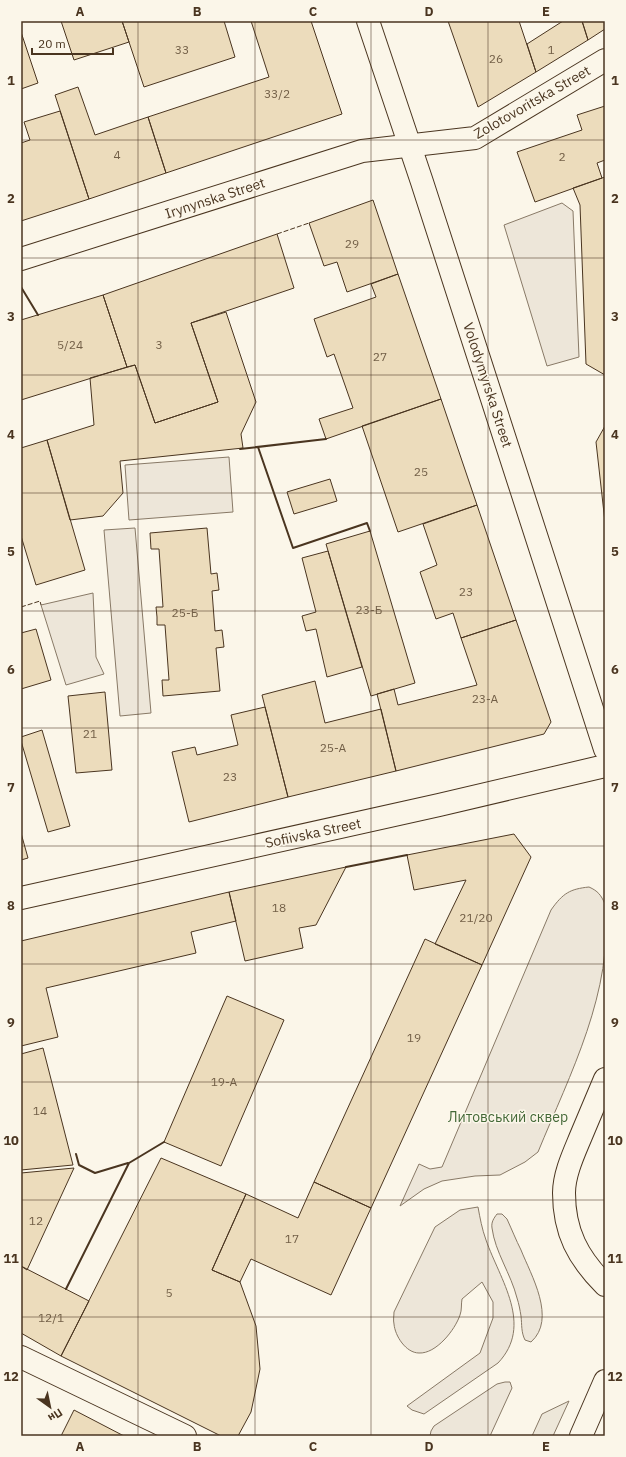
<svg xmlns="http://www.w3.org/2000/svg" width="626" height="1457" font-family="'IBM Plex Sans',sans-serif">
	<style>
		.green { fill: #ede6d9; stroke: #887966 }
		.parking { fill: #ede7d9; stroke: #887966 }
		.building { fill: #ecdcbc; stroke: #4a3520 }
		.lines { fill: none; stroke-linecap: round; stroke-linejoin: round }
		.minor-casing { stroke: #4a3520; stroke-width: 24 }
		.major-casing { stroke: #4a3520; stroke-width: 24 }
		.minor { stroke: #fbf6e9; stroke-width: 22 }
		.major { stroke: #fbf6e9; stroke-width: 22 }
		.fence { stroke: #4a3520; stroke-width: 1; stroke-dasharray: 5 2; stroke-linecap: butt }
		.wall { stroke: #4a3520; stroke-width: 2 }
		.grid { fill: none; stroke: #4a3520; stroke-width: 1; stroke-opacity: 0.55 }
		.labels { text-anchor: middle; dominant-baseline: central; stroke-width: 3; stroke-linejoin: round; paint-order: stroke }
		.number-label { font-size: 12px; fill: #725f47 }
		.street-label { font-size: 14px; fill: #4a3520; stroke: #fbf6e9 }
		.park-label { font-size: 14px; fill: #436837; stroke: #fbf6e9 }
		.neatline { fill: none; stroke: #4a3520; stroke-width: 1.5 }
		.grid-label { font-size: 13px; text-anchor: middle; font-weight: bold; fill: #4a3520 }
	</style>
	<rect width="100%" height="100%" fill="#fbf6e9"/>
	<path class="green" d="M 562,203 L 573,211 L 579,357 L 547,366 L 504,225 Z
		M 229,457 L 233,512 L 129,520 L 125,465 Z
		M 135,528 L 151,713 L 120,716 L 104,530 Z
		M 93,593 L 96,657 L 104,674 L 66,685 L 41,605 Z
		M 589,887 C 598,891 601,895 605,904 C 614,991 570,1074 538,1152 L 525,1162 L 500,1175 L 475,1176 L 442,1181 L 424,1189 L 400,1206 L 419,1164 L 430,1169 L 442,1167 L 551,910 C 563,893 570,889 589,887 Z
		M 478,1207 C 480,1218 482,1229 486,1240 C 500,1280 534,1325 498,1363 L 424,1414 L 412,1410 L 407,1406 L 480,1353 L 493,1318 L 493,1302 L 482,1282 L 462,1299 C 461,1304 462,1310 460,1315 C 455,1330 436,1354 419,1353 C 406,1353 395,1336 394,1324 C 393,1320 394,1316 394,1312 L 435,1227 L 460,1210 Z
		M 497,1214 L 502,1214 L 507,1219 C 512,1230 516,1240 521,1250 C 531,1275 557,1319 531,1342 L 525,1340 C 521,1332 522,1325 521,1316 C 520,1310 519,1304 517,1298 C 511,1274 495,1252 492,1228 C 491,1222 494,1218 497,1214 Z
		M 505,1382 L 510,1382 L 512,1388 L 490,1436 L 430,1436 L 431,1431 L 434,1426 L 497,1384 Z"/>
	<path class="parking" d="M 569,1401 L 553,1436 L 532,1436 L 542,1414 Z"/>
	<path class="building" d="M 61,21 L 122,21 L 129,42 L 74,60 Z
		M 122,21 L 224,21 L 235,57 L 144,87 Z
		M 251,21 L 311,21 L 342,114 L 166,173 L 148,117 L 269,77 Z
		M 448,21 L 519,21 L 536,72 L 478,107 Z
		M 563,21 L 582,21 L 588,40 L 536,72 L 527,44 Z
		M 582,21 L 605,21 L 605,29 L 588,40 Z
		M 21,32 L 38,83 L 21,89 Z
		M 78,87 L 95,135 L 148,117 L 166,173 L 89,199 L 55,95 Z
		M 605,106 L 605,160 L 597,163 L 602,178 L 535,202 L 517,152 L 582,130 L 577,115 Z
		M 60,111 L 89,199 L 21,221 L 21,143 L 30,140 L 24,122 Z
		M 605,177 L 605,375 L 586,364 L 580,205 L 573,188 Z
		M 373,200 L 398,274 L 347,292 L 337,262 L 324,266 L 309,223 Z
		M 277,234 L 294,288 L 191,323 L 218,402 L 155,423 L 135,365 L 127,367 L 103,295 Z
		M 398,274 L 441,399 L 326,439 L 319,419 L 353,408 L 334,354 L 327,357 L 314,319 L 376,297 L 371,284 Z
		M 103,295 L 127,367 L 21,400 L 21,320 Z
		M 226,312 L 256,402 L 241,434 L 243,448 L 120,461 L 123,493 L 103,516 L 70,520 L 47,440 L 94,425 L 90,378 L 135,365 L 155,423 L 218,402 L 191,323 Z
		M 441,399 L 477,505 L 398,532 L 362,426 Z
		M 605,426 L 605,522 L 596,442 Z
		M 47,440 L 85,570 L 36,585 L 21,536 L 21,448 Z
		M 330,479 L 337,501 L 294,514 L 287,492 Z
		M 477,505 L 516,620 L 461,638 L 453,613 L 436,619 L 420,572 L 437,565 L 423,524 Z
		M 207,528 L 211,574 L 217,573 L 219,590 L 212,591 L 215,631 L 222,630 L 224,647 L 216,648 L 220,691 L 163,696 L 162,680 L 169,680 L 165,625 L 157,625 L 157,617 L 156,607 L 163,607 L 159,549 L 151,549 L 150,533 Z
		M 370,531 L 415,683 L 371,696 L 326,544 Z
		M 328,551 L 362,667 L 327,677 L 316,629 L 306,631 L 302,616 L 316,612 L 302,558 Z
		M 516,620 L 551,722 L 544,734 L 396,771 L 377,694 L 394,689 L 398,705 L 477,685 L 461,638 Z
		M 36,629 L 51,680 L 21,689 L 21,633 Z
		M 315,681 L 325,723 L 381,709 L 396,771 L 288,797 L 262,695 Z
		M 105,692 L 112,770 L 76,773 L 68,696 Z
		M 265,707 L 288,797 L 189,822 L 172,752 L 195,747 L 197,755 L 238,745 L 231,715 Z
		M 42,730 L 70,826 L 48,832 L 21,741 L 21,737 Z
		M 21,833 L 28,858 L 21,860 Z
		M 514,834 L 531,857 L 482,965 L 435,944 L 466,880 L 414,890 L 407,855 Z
		M 346,867 L 316,925 L 299,928 L 303,948 L 245,961 L 229,892 Z
		M 229,892 L 236,921 L 191,932 L 196,953 L 46,988 L 58,1037 L 21,1046 L 21,941 Z
		M 425,939 L 482,965 L 371,1208 L 314,1182 Z
		M 227,996 L 284,1020 L 221,1166 L 164,1142 Z
		M 43,1048 L 73,1165 L 21,1170 L 21,1054 Z
		M 161,1158 L 246,1194 L 212,1270 L 240,1282 L 256,1326 L 260,1369 L 251,1412 L 238,1436 L 221,1436 L 61,1356 Z
		M 74,1168 L 27,1270 L 21,1266 L 21,1173 Z
		M 314,1182 L 371,1208 L 331,1295 L 251,1259 L 240,1282 L 212,1270 L 246,1194 L 298,1218 Z
		M 21,1266 L 89,1301 L 61,1356 L 21,1333 Z
		M 74,1410 L 124,1436 L 61,1436 Z"/>
	<g class="lines">
		<g class="minor-casing">
			<path id="minor" d="M 21,259 L 362,151 L 475,138 L 605,60
				M 21,898 L 439,805 L 605,766
				M 21,1357 L 185,1436
				M 581,1436 L 605,1381"/>
		</g>
		<g class="major-casing">
			<path id="major" d="M 368,21 L 422,182 L 605,749
				M 605,1079 C 597,1098 589,1117 581,1136 C 574,1153 564,1174 564,1193 C 564,1232 578,1258 605,1285"/>
		</g>
		<use href="#minor" class="minor"/>
		<use href="#major" class="major"/>
		<path class="fence" d="M 277,234 L 309,223
			M 21,607 L 40,601 L 41,605"/>
		<path class="wall" d="M 21,287 L 38,315
			M 258,447 L 293,548 L 367,523 L 370,531
			M 240,449 L 326,439
			M 346,867 L 407,855
			M 76,1154 L 79,1165 L 95,1173 L 128,1163
			M 66,1289 L 129,1163 L 164,1142"/>
	</g>
	<path class="grid" d="M 138,21 L 138,1436M 255,21 L 255,1436M 371,21 L 371,1436M 488,21 L 488,1436M 21,140 L 605,140M 21,258 L 605,258M 21,375 L 605,375M 21,493 L 605,493M 21,611 L 605,611M 21,728 L 605,728M 21,846 L 605,846M 21,964 L 605,964M 21,1082 L 605,1082M 21,1200 L 605,1200M 21,1317 L 605,1317"/>
	<g class="labels">
		<g class="number-label">
			<text x="182" y="49">33</text>
			<text x="551" y="49">1</text>
			<text x="496" y="58">26</text>
			<text x="277" y="93">33/2</text>
			<text x="117" y="154">4</text>
			<text x="562" y="156">2</text>
			<text x="352" y="243">29</text>
			<text x="70" y="344">5/24</text>
			<text x="159" y="344">3</text>
			<text x="380" y="356">27</text>
			<text x="421" y="471">25</text>
			<text x="466" y="591">23</text>
			<text x="369" y="609">23-Б</text>
			<text x="185" y="612">25-Б</text>
			<text x="485" y="698">23-А</text>
			<text x="90" y="733">21</text>
			<text x="333" y="747">25-А</text>
			<text x="230" y="776">23</text>
			<text x="279" y="907">18</text>
			<text x="476" y="917">21/20</text>
			<text x="414" y="1037">19</text>
			<text x="224" y="1081">19-А</text>
			<text x="40" y="1110">14</text>
			<text x="36" y="1220">12</text>
			<text x="292" y="1238">17</text>
			<text x="169" y="1292">5</text>
			<text x="51" y="1317">12/1</text>
		</g>
		<g class="street-label">
			<text transform="translate(532 102) rotate(-30)">Zolotovoritska Street</text>
			<text transform="translate(215 198) rotate(-18)">Irynynska Street</text>
			<text transform="translate(488 385) rotate(72)">Volodymyrska Street</text>
			<text transform="translate(313 833) rotate(-12)">Sofiivska Street</text>
		</g>
		<g class="park-label">
			<text x="508" y="1117">Литовський сквер</text>
		</g>
	</g>
	<rect width="626" height="1457" fill="none" stroke="#fbf6e9" stroke-width="44"/>
	<g transform="translate(50 1407) rotate(147)" stroke="#fbf6e9" stroke-width="3" paint-order="stroke">
	<path d="M0-3L7 15L0 10L-7 15Z" fill="#4a3520"/>
	<text y="-6" font-size="11" font-weight="bold" text-anchor="middle" fill="#4a3520">Пн</text>
	</g>
	<path d="M32 48v6h81v-6" fill="none" stroke="#4a3520" stroke-width="2"/>
	<text x="38" y="48" font-size="12" fill="#4a3520" stroke="#fbf6e9" stroke-width="3" paint-order="stroke">20 m</text>
	<rect x="22" y="22" width="582" height="1413" class="neatline"/>
	<g class="grid-label">
		<text x="80" y="16">A</text>
		<text x="197" y="16">B</text>
		<text x="313" y="16">C</text>
		<text x="429" y="16">D</text>
		<text x="546" y="16">E</text>
		<text x="11" y="85">1</text>
		<text x="615" y="85">1</text>
		<text x="11" y="203">2</text>
		<text x="615" y="203">2</text>
		<text x="11" y="321">3</text>
		<text x="615" y="321">3</text>
		<text x="11" y="439">4</text>
		<text x="615" y="439">4</text>
		<text x="11" y="556">5</text>
		<text x="615" y="556">5</text>
		<text x="11" y="674">6</text>
		<text x="615" y="674">6</text>
		<text x="11" y="792">7</text>
		<text x="615" y="792">7</text>
		<text x="11" y="910">8</text>
		<text x="615" y="910">8</text>
		<text x="11" y="1027">9</text>
		<text x="615" y="1027">9</text>
		<text x="11" y="1145">10</text>
		<text x="615" y="1145">10</text>
		<text x="11" y="1263">11</text>
		<text x="615" y="1263">11</text>
		<text x="11" y="1381">12</text>
		<text x="615" y="1381">12</text>
		<text x="80" y="1451">A</text>
		<text x="197" y="1451">B</text>
		<text x="313" y="1451">C</text>
		<text x="429" y="1451">D</text>
		<text x="546" y="1451">E</text>
	</g>
</svg>
